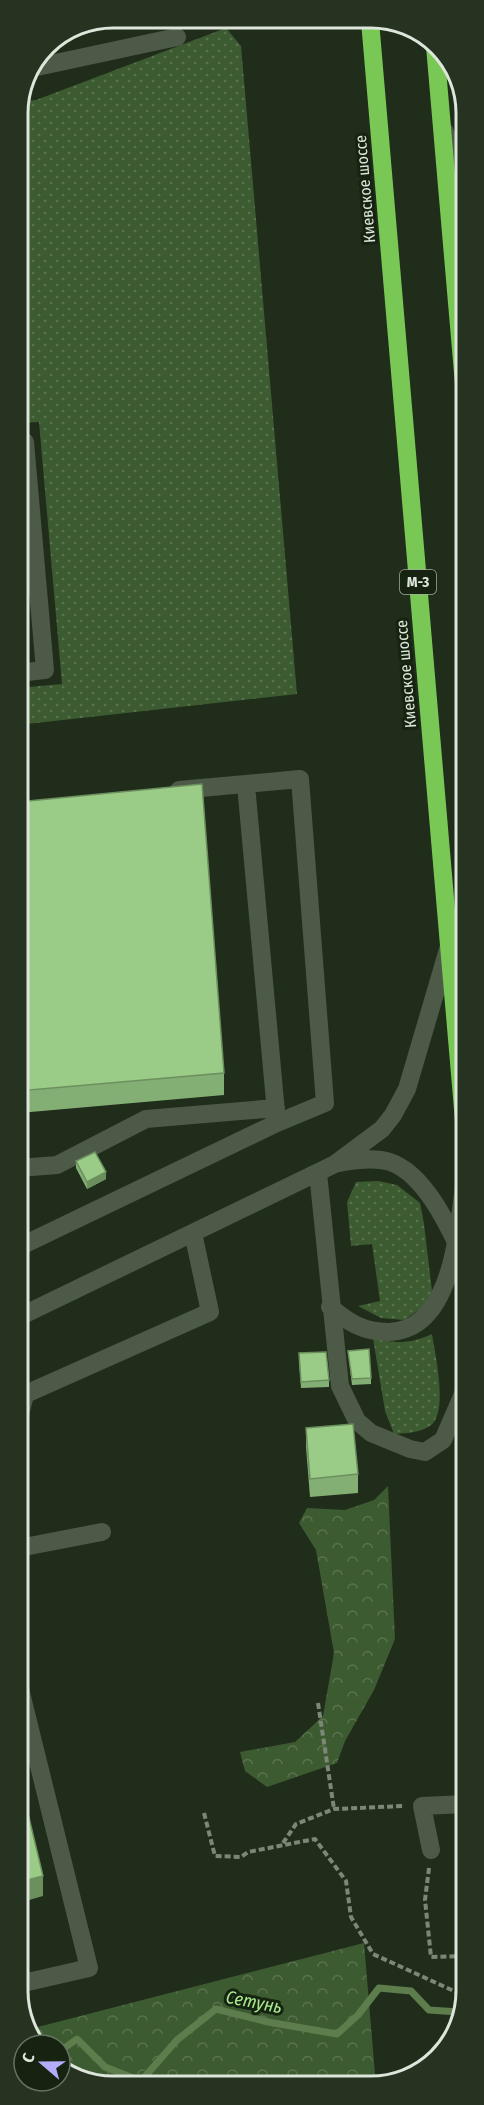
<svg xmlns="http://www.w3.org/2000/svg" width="484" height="2105" font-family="'Fira Sans Condensed',sans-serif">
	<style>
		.grass { fill: url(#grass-dots) }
		.forest { fill: url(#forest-crowns) }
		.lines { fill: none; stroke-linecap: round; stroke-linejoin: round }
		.stream { stroke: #5d7e4c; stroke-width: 7 }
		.path { stroke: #7d8778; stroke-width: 4; stroke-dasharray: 6 3; stroke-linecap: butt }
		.minor { stroke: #4c5a47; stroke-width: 18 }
		.highway { stroke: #79c856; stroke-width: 18 }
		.wall { fill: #84af74 }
		.shaded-wall { fill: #6c8f5e }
		.building { fill: #9acc87; stroke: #6c8f5e; stroke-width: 1.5 }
		.labels { text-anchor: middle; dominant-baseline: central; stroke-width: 6; stroke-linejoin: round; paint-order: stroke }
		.shield { fill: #162311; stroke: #a2ac9e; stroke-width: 1.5 }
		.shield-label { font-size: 15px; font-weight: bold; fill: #dee6db }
		.street-label { font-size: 16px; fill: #dee6db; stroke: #162311 }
		.water-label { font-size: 18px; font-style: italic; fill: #a8e98e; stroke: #162311 }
		.rim { fill: none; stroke: #dee6db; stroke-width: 3 }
	</style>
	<defs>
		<pattern id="grass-dots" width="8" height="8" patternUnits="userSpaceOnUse" patternTransform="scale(1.5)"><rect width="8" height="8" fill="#3d5b31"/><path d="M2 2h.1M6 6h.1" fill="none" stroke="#59734e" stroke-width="1.8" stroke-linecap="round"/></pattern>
		<pattern id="forest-crowns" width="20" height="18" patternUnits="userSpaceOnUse" patternTransform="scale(1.5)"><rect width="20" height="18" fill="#3d5b31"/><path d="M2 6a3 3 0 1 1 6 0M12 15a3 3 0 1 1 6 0" fill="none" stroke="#59734e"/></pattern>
	</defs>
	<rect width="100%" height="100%" fill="#202d1b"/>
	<path class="grass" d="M 226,28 L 241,46 L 297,694 L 18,725 L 18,688 L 62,684 L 39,422 L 18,423 L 18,108 L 21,102 L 36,100 Z
		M 378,1181 L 397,1185 L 420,1203 L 424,1224 L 432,1291 L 426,1305 L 404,1320 L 381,1318 L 358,1306 L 380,1301 L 372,1244 L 351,1246 L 347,1202 L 356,1182 Z
		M 432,1334 C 435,1354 449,1413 430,1426 C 419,1433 407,1433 394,1434 L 385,1411 L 373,1338 C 398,1344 409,1344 432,1334 Z"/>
	<path class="forest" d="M 388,1486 L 395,1639 L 374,1690 L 345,1741 L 337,1763 L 267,1787 L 245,1771 L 240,1752 L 295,1742 L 323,1716 L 334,1653 L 316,1550 L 299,1523 L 307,1508 L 345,1510 L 374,1500 Z
		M 364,1943 L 376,2086 L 95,2085 L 60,2065 L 60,2045 L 38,2045 L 30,2029 Z"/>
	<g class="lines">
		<path class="stream" d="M 60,2051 L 77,2039 L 105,2067 L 141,2081 L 177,2040 L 216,2009 L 268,2022 L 337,2034 L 358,2015 L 379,1988 L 411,1991 L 429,2010 L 459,2012"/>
		<path class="path" d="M 318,1703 L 334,1809
			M 204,1813 L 215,1856 L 241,1857 L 248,1852 L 315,1839 L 346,1881 L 351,1917 L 373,1954 L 456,1992 L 466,1993
			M 283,1843 L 296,1824 L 334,1809 L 404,1806
			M 429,1868 L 425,1900 L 431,1957 L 466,1956"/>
		<path class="minor" d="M 37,67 L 177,37
			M 444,130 L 465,181
			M 18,443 L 25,442 L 45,670 L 18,673
			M 179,790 L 300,779 L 325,1103 L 277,1123
			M 339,1163 C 355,1160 374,1157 390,1162 C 426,1174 451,1231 466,1263
			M 19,1168 L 57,1165 L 146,1119 L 276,1108
			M 318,1173 L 340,1386 L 357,1421 L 371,1433 L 410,1449 L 425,1452 L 443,1440 L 463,1394 L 466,1378
			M 19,1247 L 277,1123 L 246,785
			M 330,1307 C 348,1322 363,1332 388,1332 C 456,1331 458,1221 466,1172
			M 19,1317 L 335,1164 L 382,1129 L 393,1115 L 407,1089 L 449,946
			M 19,1397 L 210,1312 L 193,1233
			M 19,1418 L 25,1395
			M 19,1548 L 102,1532
			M 19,1685 L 89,1968 L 19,1984
			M 431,1850 L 422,1806 L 466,1804"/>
		<path class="highway" d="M 370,21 L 466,1144
			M 435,46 L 465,396"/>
	</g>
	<path class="wall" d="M 18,802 L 224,1073 L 224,1095 L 19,1113 Z
		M 76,1161 L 106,1179 L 87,1189 L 76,1168 Z
		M 348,1351 L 371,1378 L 371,1384 L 352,1385 Z
		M 299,1360 L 329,1380 L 329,1387 L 301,1388 Z
		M 306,1428 L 358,1474 L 358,1493 L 310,1497 L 306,1447 Z"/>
	<path class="shaded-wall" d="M 106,1172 L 106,1179 L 87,1189 L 87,1182 Z
		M 43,1876 L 43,1896 L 19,1903 L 19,1882 Z"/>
	<path class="building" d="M 202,784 L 224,1073 L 18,1091 L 18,802 Z
		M 95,1152 L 106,1172 L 87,1182 L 76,1161 Z
		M 369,1349 L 371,1378 L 352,1379 L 348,1351 Z
		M 326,1352 L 329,1380 L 301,1382 L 299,1353 Z
		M 353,1424 L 358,1474 L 310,1479 L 306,1428 Z
		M 19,1776 L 43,1876 L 19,1882 Z"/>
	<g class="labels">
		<rect class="shield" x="400" y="570" width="36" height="24" rx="4.5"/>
		<g class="shield-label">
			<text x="418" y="582">М-3</text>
		</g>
		<g class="street-label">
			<text transform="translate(365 189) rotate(-95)">Киевское шоссе</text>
			<text transform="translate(406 674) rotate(-95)">Киевское шоссе</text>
		</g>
		<g class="water-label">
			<text transform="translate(254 2002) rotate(11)">Сетунь</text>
		</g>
	</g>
	<path d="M0 0H484V2105H0ZM113 28H371A85 85 0 0 1 456 113V1991A85 85 0 0 1 371 2076H113A85 85 0 0 1 28 1991V113A85 85 0 0 1 113 28Z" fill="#263321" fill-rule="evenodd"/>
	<path class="rim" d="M113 28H371A85 85 0 0 1 456 113V1991A85 85 0 0 1 371 2076H113A85 85 0 0 1 28 1991V113A85 85 0 0 1 113 28Z"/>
	<g transform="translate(42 2063) rotate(290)"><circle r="28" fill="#162311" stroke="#667162" stroke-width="1.5"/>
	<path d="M0-4.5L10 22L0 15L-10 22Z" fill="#b3adf9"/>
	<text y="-9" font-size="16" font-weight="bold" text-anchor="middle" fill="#dee6db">С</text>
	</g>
</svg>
